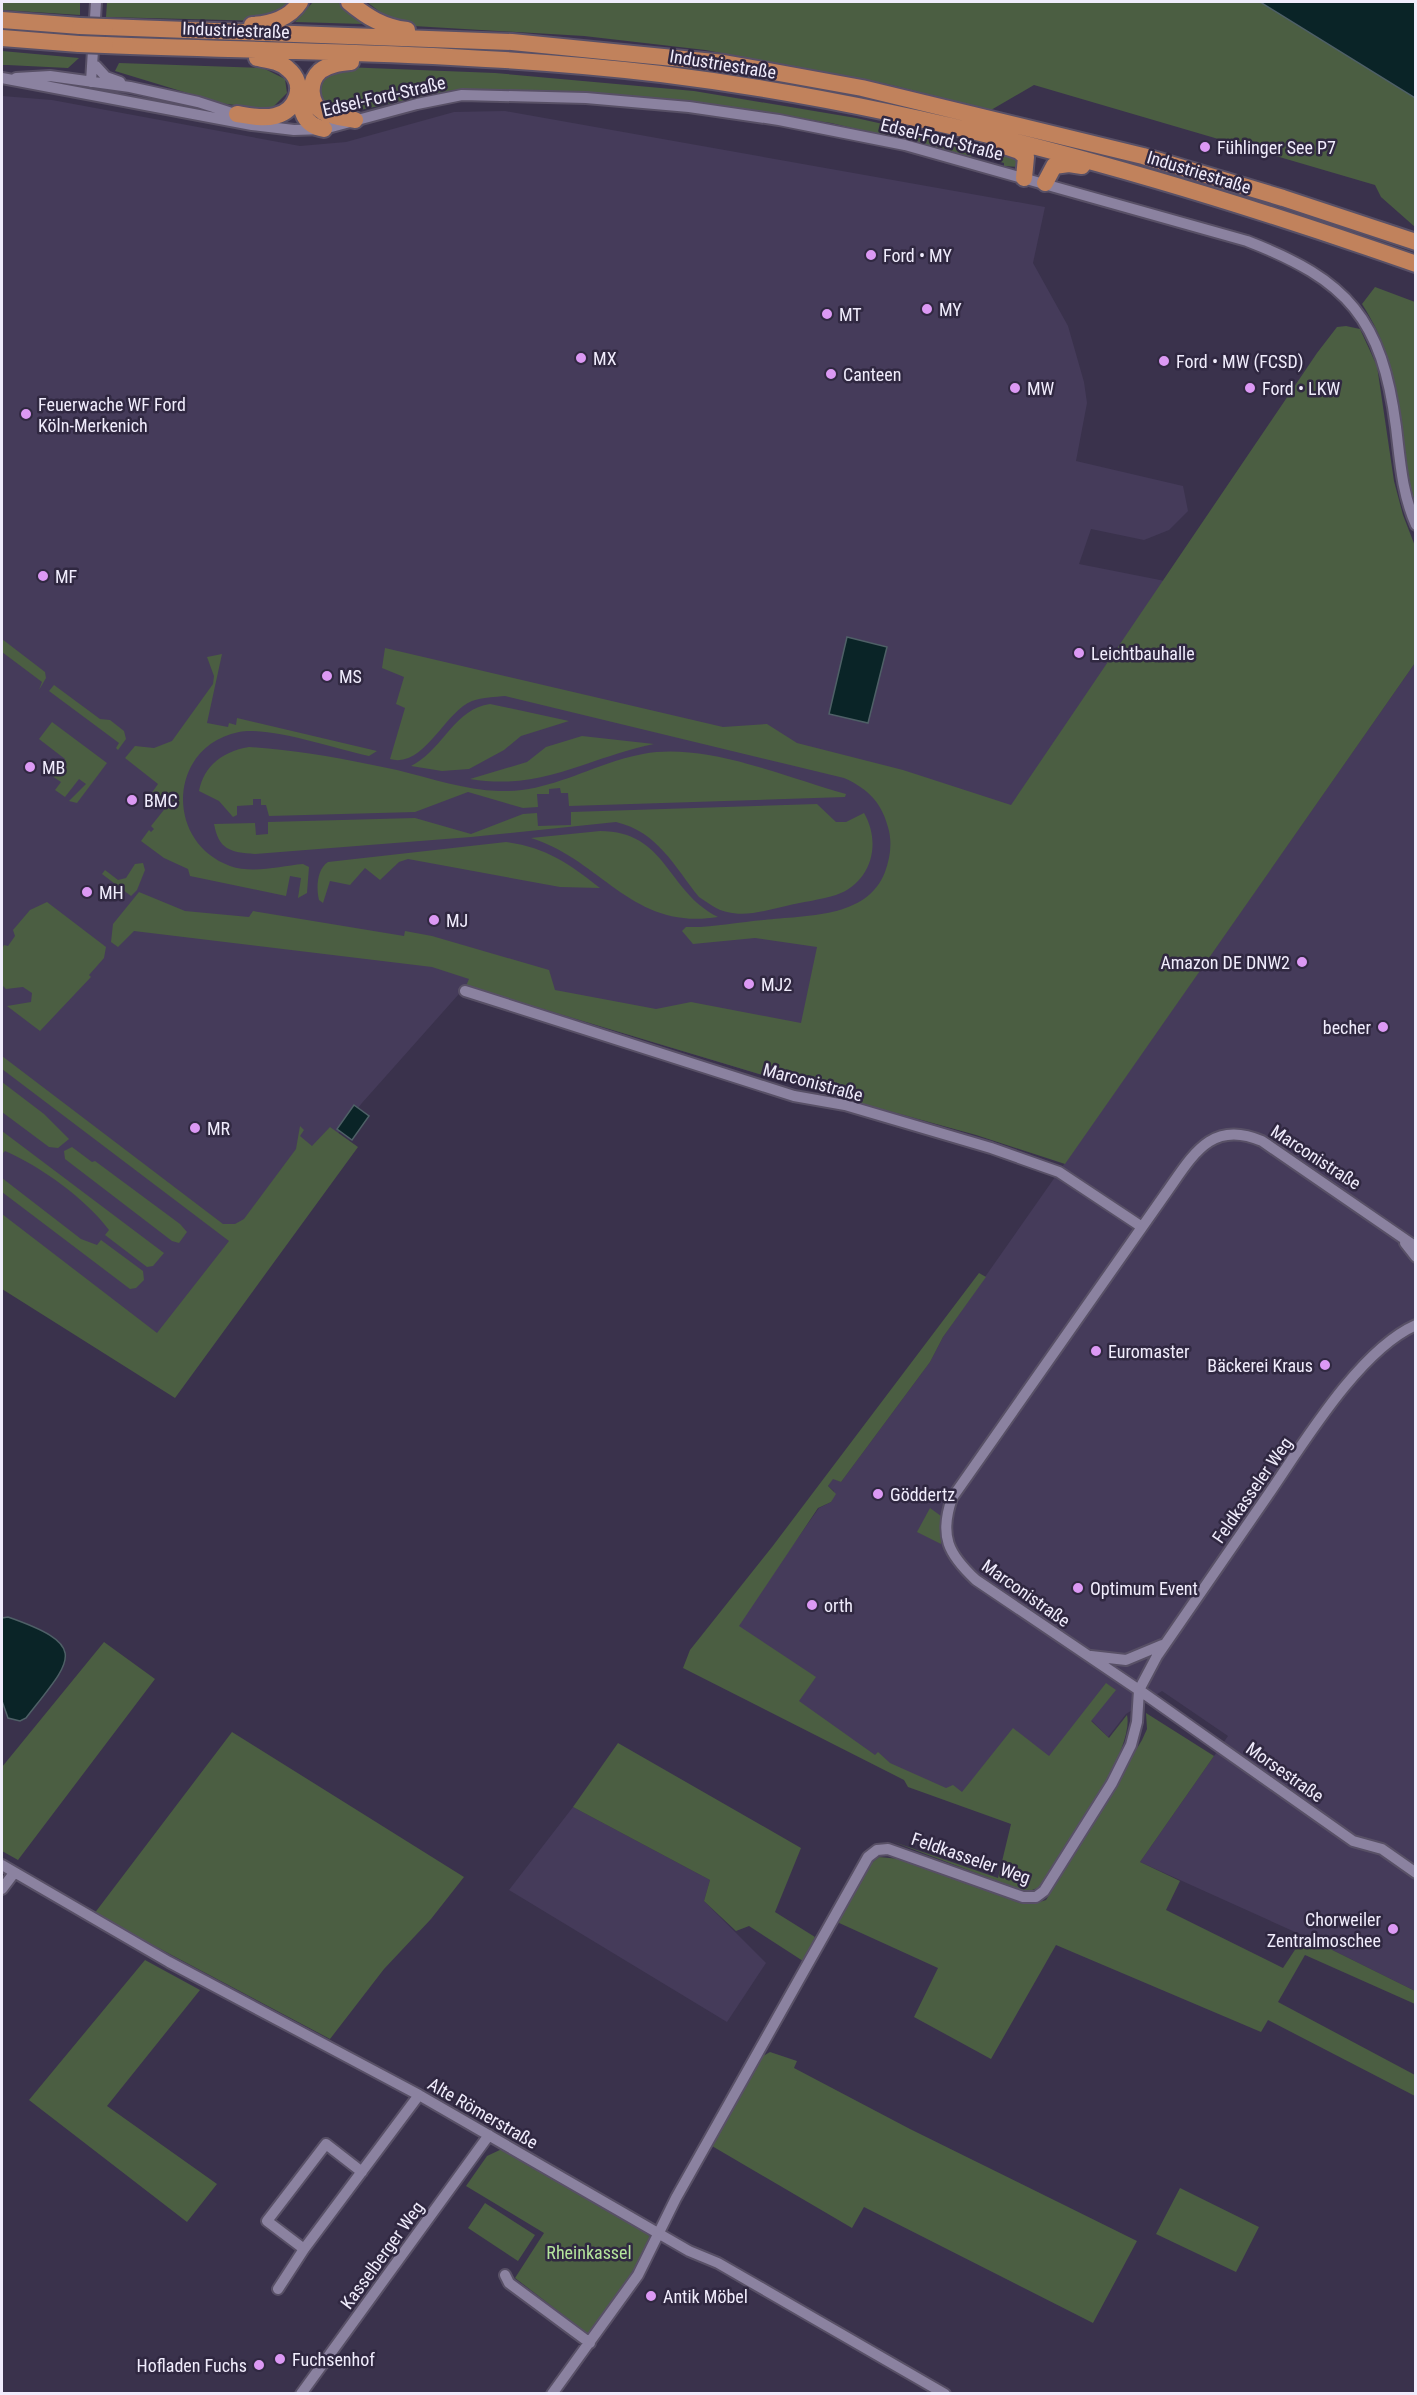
<svg xmlns="http://www.w3.org/2000/svg" width="1417" height="2395" font-family="'Roboto Condensed',sans-serif">
	<style>
		.built { fill: #453b5a }
		.green { fill: #4b5e42 }
		.water { fill: #0a2427; stroke: #4f6067; stroke-width: 1.5 }
		.lines { fill: none; stroke-linecap: round; stroke-linejoin: round }
		.minor-casing { stroke: #585066; stroke-width: 14 }
		.highway-casing { stroke: #585066; stroke-width: 20 }
		.minor { stroke: #8b82a0; stroke-width: 10 }
		.highway { stroke: #c1825c; stroke-width: 16 }
		.highway-bridge-casing { stroke: #585066; stroke-width: 20; stroke-linecap: butt }
		.highway-bridge { stroke: #c1825c; stroke-width: 16 }
		.poi-dot { fill: #dc99f4; stroke: #302841; stroke-width: 2 }
		.labels { text-anchor: middle; dominant-baseline: central; stroke-width: 5; stroke-linejoin: round; paint-order: stroke }
		.street-label { font-size: 18px; fill: #f0ecfc; stroke: #302841 }
		.poi-label { font-size: 18px; fill: #f0ecfc; stroke: #302841; text-anchor: start }
		.park-label { font-size: 18px; fill: #b4e59c; stroke: #302841 }
	</style>
	<rect width="100%" height="100%" fill="#3a324c"/>
	<path class="built" d="M 2,96 L 52,100 L 300,146 L 346,142 L 454,112 L 505,111 L 1045,207 L 1033,263 L 1068,326 L 1084,382 L 1087,403 L 1076,461 L 1183,486 L 1188,511 L 1169,530 L 1144,540 L 1091,529 L 1079,564 L 1165,581 L 816,1091 L 466,986 L 362,1103 L 161,1359 L 2,1241 Z
		M 1415,663 L 1415,1991 L 1304,1936 L 1140,1862 L 1228,1736 L 1162,1691 L 1126,1714 L 1108,1737 L 1092,1721 L 1011,1824 L 692,1671 L 780,1563 L 819,1508 L 831,1502 L 834,1491 L 828,1486 L 833,1478 L 841,1482 L 930,1362 L 943,1337 Z
		M 573,1807 L 710,1880 L 704,1901 L 766,1963 L 727,2022 L 509,1890 Z"/>
	<path class="green" d="M 2,2 L 80,2 L 80,15 L 2,10 Z
		M 107,2 L 294,2 L 264,21 L 106,17 Z
		M 313,2 L 341,2 L 364,24 L 295,22 Z
		M 367,2 L 1260,2 L 1415,98 L 1415,227 L 1381,197 L 1375,185 L 1034,85 L 991,110 L 887,84 L 705,50 L 584,36 L 397,25 Z
		M 2,51 L 79,58 L 68,68 L 7,65 L 2,65 Z
		M 119,63 L 263,68 L 285,79 L 287,93 L 270,110 L 220,103 L 115,71 Z
		M 344,67 L 495,73 L 694,91 L 856,118 L 995,149 L 1019,157 L 1018,167 L 1004,166 L 1004,163 L 972,154 L 971,157 L 831,123 L 695,103 L 613,94 L 483,89 L 439,93 L 346,113 L 323,105 L 317,85 L 323,76 Z
		M 1375,287 L 1415,302 L 1415,503 C 1395,429 1407,374 1362,304 Z
		M 1346,326 L 1360,329 L 1377,366 L 1394,481 L 1403,515 L 1415,546 L 1415,663 L 1065,1164 L 976,1135 L 816,1091 L 466,986 L 469,979 L 432,967 L 134,931 L 118,947 L 111,942 L 113,924 L 139,892 L 185,911 L 249,917 L 253,911 L 404,936 L 405,931 L 432,936 L 549,970 L 555,990 L 656,1009 L 691,1002 L 801,1023 L 817,947 L 755,938 L 693,944 L 682,931 L 686,927 C 711,928 738,922 764,920 C 805,915 867,919 885,872 C 890,858 892,845 889,831 C 883,804 869,789 844,778 L 505,696 C 495,697 483,697 472,701 C 445,711 424,769 390,759 L 405,708 L 396,704 L 404,677 L 382,668 L 385,648 L 723,727 L 767,724 L 797,743 L 903,770 L 1011,805 L 1317,353 L 1337,327 Z
		M 2,639 L 45,672 L 46,678 L 39,690 L 42,682 L 2,652 Z
		M 222,654 L 207,723 L 228,727 L 229,723 L 236,725 L 237,718 L 377,751 L 369,756 C 336,749 269,726 239,732 C 168,746 164,842 230,866 C 253,874 280,866 303,864 L 309,867 L 307,893 L 298,898 L 301,878 L 290,876 L 286,896 L 190,876 L 188,869 L 164,858 L 141,841 L 149,830 L 151,832 L 154,829 L 151,826 L 167,806 L 151,794 L 158,784 L 125,758 L 135,746 L 154,748 L 172,741 L 213,684 L 214,676 L 207,657 Z
		M 54,685 L 100,719 L 110,720 L 124,731 L 126,739 L 118,750 L 116,748 L 119,743 L 49,691 Z
		M 490,704 L 569,721 L 521,736 L 504,750 L 469,769 L 442,771 L 411,766 C 443,750 454,709 490,704 Z
		M 52,722 L 107,763 L 77,803 L 69,801 L 86,784 L 79,779 L 65,797 L 55,790 L 61,782 L 52,776 L 65,759 L 39,739 Z
		M 582,736 L 654,744 C 586,758 543,791 470,779 L 527,762 L 546,747 Z
		M 249,747 C 298,750 350,760 397,770 C 430,778 465,790 499,791 C 552,793 593,763 643,754 C 705,742 785,777 846,794 L 845,797 L 569,806 L 568,793 L 561,793 L 560,788 L 549,789 L 549,794 L 537,794 L 538,807 L 523,808 L 468,792 L 415,812 L 269,816 L 266,805 L 261,805 L 261,799 L 253,799 L 253,805 L 237,806 L 237,815 L 233,817 L 219,801 L 199,791 C 204,765 224,751 249,747 Z
		M 817,804 L 836,822 L 846,822 L 864,813 C 882,844 871,883 836,895 C 820,900 802,902 786,906 C 767,910 747,917 727,912 C 717,910 708,903 699,897 C 674,866 658,832 616,822 L 471,837 L 255,854 C 230,852 219,850 214,824 L 255,823 L 256,835 L 268,834 L 268,822 L 415,818 L 471,834 L 523,814 L 537,813 L 538,826 L 571,825 L 571,812 Z
		M 600,831 C 667,831 666,891 718,917 C 632,931 602,860 531,838 Z
		M 506,842 C 545,847 570,864 600,888 L 560,887 L 408,859 L 399,862 L 380,880 L 365,868 L 350,885 L 330,881 L 323,903 L 319,900 C 316,888 317,869 328,862 Z
		M 143,863 L 145,870 L 137,890 L 131,896 L 102,874 L 105,870 L 118,880 L 126,878 L 135,864 Z
		M 47,902 L 106,947 L 104,958 L 89,975 L 91,977 L 40,1031 L 7,1006 L 31,1002 L 32,993 L 23,987 L 6,989 L 2,985 L 2,949 L 4,945 L 8,946 L 15,936 L 13,930 L 30,910 Z
		M 2,1056 L 223,1224 L 235,1224 L 244,1219 L 296,1149 L 300,1126 L 304,1130 L 300,1136 L 312,1146 L 330,1127 L 358,1147 L 175,1398 L 2,1289 L 2,1214 L 157,1333 L 229,1241 L 2,1069 Z
		M 2,1082 L 44,1114 L 69,1139 L 58,1148 L 49,1147 L 2,1112 Z
		M 2,1131 L 164,1253 L 153,1266 L 147,1267 L 105,1235 L 109,1230 C 86,1199 40,1166 5,1151 L 2,1154 Z
		M 72,1147 L 92,1162 L 95,1161 L 180,1224 L 187,1232 L 179,1243 L 172,1241 L 65,1159 L 64,1151 Z
		M 2,1178 L 81,1239 L 97,1245 L 101,1240 L 143,1271 L 144,1280 L 136,1288 L 130,1289 L 2,1192 Z
		M 979,1273 L 986,1277 L 943,1337 L 930,1362 L 841,1482 L 833,1479 L 828,1486 L 836,1494 L 831,1502 L 818,1508 L 739,1626 L 816,1677 L 799,1701 L 875,1755 L 878,1752 L 890,1763 L 946,1788 L 953,1785 L 962,1792 L 1013,1728 L 1049,1756 L 1106,1683 L 1116,1690 L 1091,1721 L 1109,1738 L 1127,1715 C 1135,1750 1067,1846 1047,1880 L 1038,1888 L 1026,1892 L 891,1841 L 998,1878 L 1011,1824 L 908,1787 L 904,1780 L 683,1668 L 690,1650 L 772,1547 Z
		M 930,1508 L 941,1516 L 941,1544 L 917,1532 Z
		M 104,1642 L 155,1679 L 18,1860 L 2,1851 L 2,1767 Z
		M 1146,1713 L 1214,1756 L 1140,1862 L 1180,1881 L 1166,1910 L 1283,1968 L 1304,1936 L 1415,1991 L 1415,2004 L 1305,1955 L 1278,2002 L 1415,2075 L 1415,2096 L 1268,2020 L 1261,2032 L 1056,1945 L 991,2059 L 914,2017 L 938,1968 L 837,1922 L 869,1865 L 879,1857 L 900,1859 L 1020,1903 L 1033,1904 L 1046,1900 L 1142,1740 L 1147,1729 Z
		M 232,1732 L 464,1877 L 431,1919 L 384,1969 L 330,2039 L 94,1914 Z
		M 618,1743 L 801,1848 L 775,1912 L 815,1937 L 803,1961 L 749,1926 L 736,1931 L 704,1901 L 710,1880 L 573,1807 Z
		M 145,1960 L 200,1990 L 107,2106 L 217,2184 L 187,2222 L 29,2100 Z
		M 770,2052 L 797,2061 L 794,2068 L 910,2129 L 1137,2241 L 1093,2323 L 864,2207 L 852,2228 L 712,2146 L 763,2056 Z
		M 504,2148 L 652,2233 L 651,2239 L 627,2281 L 588,2334 L 515,2278 L 544,2233 L 466,2186 L 487,2156 Z
		M 1180,2188 L 1259,2227 L 1236,2272 L 1156,2234 Z
		M 485,2203 L 535,2235 L 518,2261 L 468,2228 Z"/>
	<path class="water" d="M 1260,2 L 1415,2 L 1415,98 Z
		M 847,637 L 887,647 L 868,723 L 829,714 Z
		M 354,1105 L 369,1116 L 352,1140 L 337,1129 Z
		M 8,1617 C 91,1646 72,1659 26,1718 L 20,1721 L 8,1718 L 2,1701 L 2,1618 Z"/>
	<g class="lines">
		<g class="minor-casing">
			<path id="minor" d="M 96,66 L 106,77 L 120,82
				M 2,78 L 252,125 L 294,130 L 324,129 L 417,104 L 462,95 L 586,98 L 689,107 L 779,120 L 905,145 L 1247,241 C 1348,280 1382,319 1396,427 C 1400,460 1402,494 1416,525
				M 16,78 L 50,76 L 130,87 L 198,102 L 241,116
				M 91,82 L 96,2
				M 465,991 L 794,1096 L 845,1105 L 991,1148 L 1059,1172 L 1142,1227
				M 1405,1243 L 1416,1257
				M 1416,1247 L 1262,1141 C 1211,1119 1193,1155 1166,1193 L 952,1498 C 939,1536 948,1554 976,1580 L 1139,1690 L 1353,1841 L 1382,1849 L 1416,1873
				M 1091,1656 L 1126,1660 L 1162,1645
				M 2,1865 L 169,1962 L 419,2095 L 689,2251 L 718,2263 L 945,2394
				M 2,1889 L 14,1873
				M 304,2249 L 267,2221 L 326,2144 L 362,2172
				M 505,2275 L 509,2283 L 590,2343
				M 278,2289 L 304,2249 L 419,2095
				M 301,2394 L 489,2135
				M 552,2394 L 638,2275 L 676,2198 L 868,1857 L 877,1850 L 888,1849 L 1023,1897 L 1036,1897 L 1044,1891 L 1112,1783 L 1131,1745 L 1137,1722 L 1139,1690 L 1157,1656 C 1194,1602 1231,1549 1268,1495 C 1303,1444 1359,1350 1416,1325"/>
		</g>
		<g class="highway-casing">
			<path id="highway" d="M 349,2 C 367,17 383,27 407,30
				M 2,20 L 80,26
				M 252,25 C 270,24 290,18 300,2
				M 105,27 L 512,42 L 724,63 L 862,88 L 1143,156 L 1283,198 L 1416,242
				M 2,38 L 79,44
				M 105,45 C 290,52 477,52 661,74 C 919,106 1171,178 1416,264
				M 351,62 C 341,63 329,64 320,71 C 308,82 309,103 323,112 C 332,117 345,118 355,120
				M 299,90 C 301,109 302,125 324,129
				M 237,114 C 249,116 263,119 275,116 C 297,111 307,84 288,69 C 280,61 268,60 257,58
				M 1004,146 L 1019,151 L 1026,157 L 1024,178
				M 1045,183 L 1054,166 L 1069,164 L 1082,166"/>
		</g>
		<use href="#minor" class="minor"/>
		<use href="#highway" class="highway"/>
		<g class="highway-bridge-casing">
			<path id="highway-bridge" d="M 80,26 L 105,27
				M 79,44 L 105,45"/>
		</g>
		<use href="#highway-bridge" class="highway-bridge"/>
	</g>
	<g class="poi-dot">
		<circle cx="1205" cy="147" r="6"/>
		<circle cx="871" cy="255" r="6"/>
		<circle cx="927" cy="309" r="6"/>
		<circle cx="827" cy="314" r="6"/>
		<circle cx="581" cy="358" r="6"/>
		<circle cx="1164" cy="361" r="6"/>
		<circle cx="831" cy="374" r="6"/>
		<circle cx="1015" cy="388" r="6"/>
		<circle cx="1250" cy="388" r="6"/>
		<circle cx="26" cy="414" r="6"/>
		<circle cx="43" cy="576" r="6"/>
		<circle cx="1079" cy="653" r="6"/>
		<circle cx="327" cy="676" r="6"/>
		<circle cx="30" cy="767" r="6"/>
		<circle cx="132" cy="800" r="6"/>
		<circle cx="87" cy="892" r="6"/>
		<circle cx="434" cy="920" r="6"/>
		<circle cx="1302" cy="962" r="6"/>
		<circle cx="749" cy="984" r="6"/>
		<circle cx="1383" cy="1027" r="6"/>
		<circle cx="195" cy="1128" r="6"/>
		<circle cx="1096" cy="1351" r="6"/>
		<circle cx="1325" cy="1365" r="6"/>
		<circle cx="878" cy="1494" r="6"/>
		<circle cx="1078" cy="1588" r="6"/>
		<circle cx="812" cy="1605" r="6"/>
		<circle cx="1393" cy="1929" r="6"/>
		<circle cx="651" cy="2296" r="6"/>
		<circle cx="280" cy="2359" r="6"/>
		<circle cx="259" cy="2365" r="6"/>
	</g>
	<g class="labels">
		<g class="street-label">
			<text transform="translate(236 30) rotate(2)">Industriestraße</text>
			<text transform="translate(723 64) rotate(9)">Industriestraße</text>
			<text transform="translate(384 96) rotate(-13)">Edsel-Ford-Straße</text>
			<text transform="translate(942 139) rotate(14)">Edsel-Ford-Straße</text>
			<text transform="translate(1199 172) rotate(17)">Industriestraße</text>
			<text transform="translate(813 1082) rotate(15)">Marconistraße</text>
			<text transform="translate(1316 1157) rotate(33)">Marconistraße</text>
			<text transform="translate(1252 1490) rotate(-55)">Feldkasseler Weg</text>
			<text transform="translate(1026 1593) rotate(35)">Marconistraße</text>
			<text transform="translate(1285 1772) rotate(35)">Morsestraße</text>
			<text transform="translate(971 1858) rotate(19)">Feldkasseler Weg</text>
			<text transform="translate(483 2113) rotate(30)">Alte Römerstraße</text>
			<text transform="translate(382 2255) rotate(-54)">Kasselberger Weg</text>
		</g>
		<g class="poi-label">
			<text x="1217" y="147">Fühlinger See P7</text>
			<text x="883" y="255">Ford • MY</text>
			<text x="939" y="309">MY</text>
			<text x="839" y="314">MT</text>
			<text x="593" y="358">MX</text>
			<text x="1176" y="361">Ford • MW (FCSD)</text>
			<text x="843" y="374">Canteen</text>
			<text x="1027" y="388">MW</text>
			<text x="1262" y="388">Ford • LKW</text>
			<text x="38" y="404">Feuerwache WF Ford<tspan x="38" dy="21">Köln-Merkenich</tspan></text>
			<text x="55" y="576">MF</text>
			<text x="1091" y="653">Leichtbauhalle</text>
			<text x="339" y="676">MS</text>
			<text x="42" y="767">MB</text>
			<text x="144" y="800">BMC</text>
			<text x="99" y="892">MH</text>
			<text x="446" y="920">MJ</text>
			<text x="1290" y="962" text-anchor="end">Amazon DE DNW2</text>
			<text x="761" y="984">MJ2</text>
			<text x="1371" y="1027" text-anchor="end">becher</text>
			<text x="207" y="1128">MR</text>
			<text x="1108" y="1351">Euromaster</text>
			<text x="1313" y="1365" text-anchor="end">Bäckerei Kraus</text>
			<text x="890" y="1494">Göddertz</text>
			<text x="1090" y="1588">Optimum Event</text>
			<text x="824" y="1605">orth</text>
			<text x="1381" y="1919" text-anchor="end">Chorweiler<tspan x="1381" dy="21">Zentralmoschee</tspan></text>
			<text x="663" y="2296">Antik Möbel</text>
			<text x="292" y="2359">Fuchsenhof</text>
			<text x="247" y="2365" text-anchor="end">Hofladen Fuchs</text>
		</g>
		<g class="park-label">
			<text x="589" y="2252">Rheinkassel</text>
		</g>
	</g>
	<rect width="1417" height="2395" fill="none" stroke="#f0ecfc" stroke-width="6"/>
</svg>
